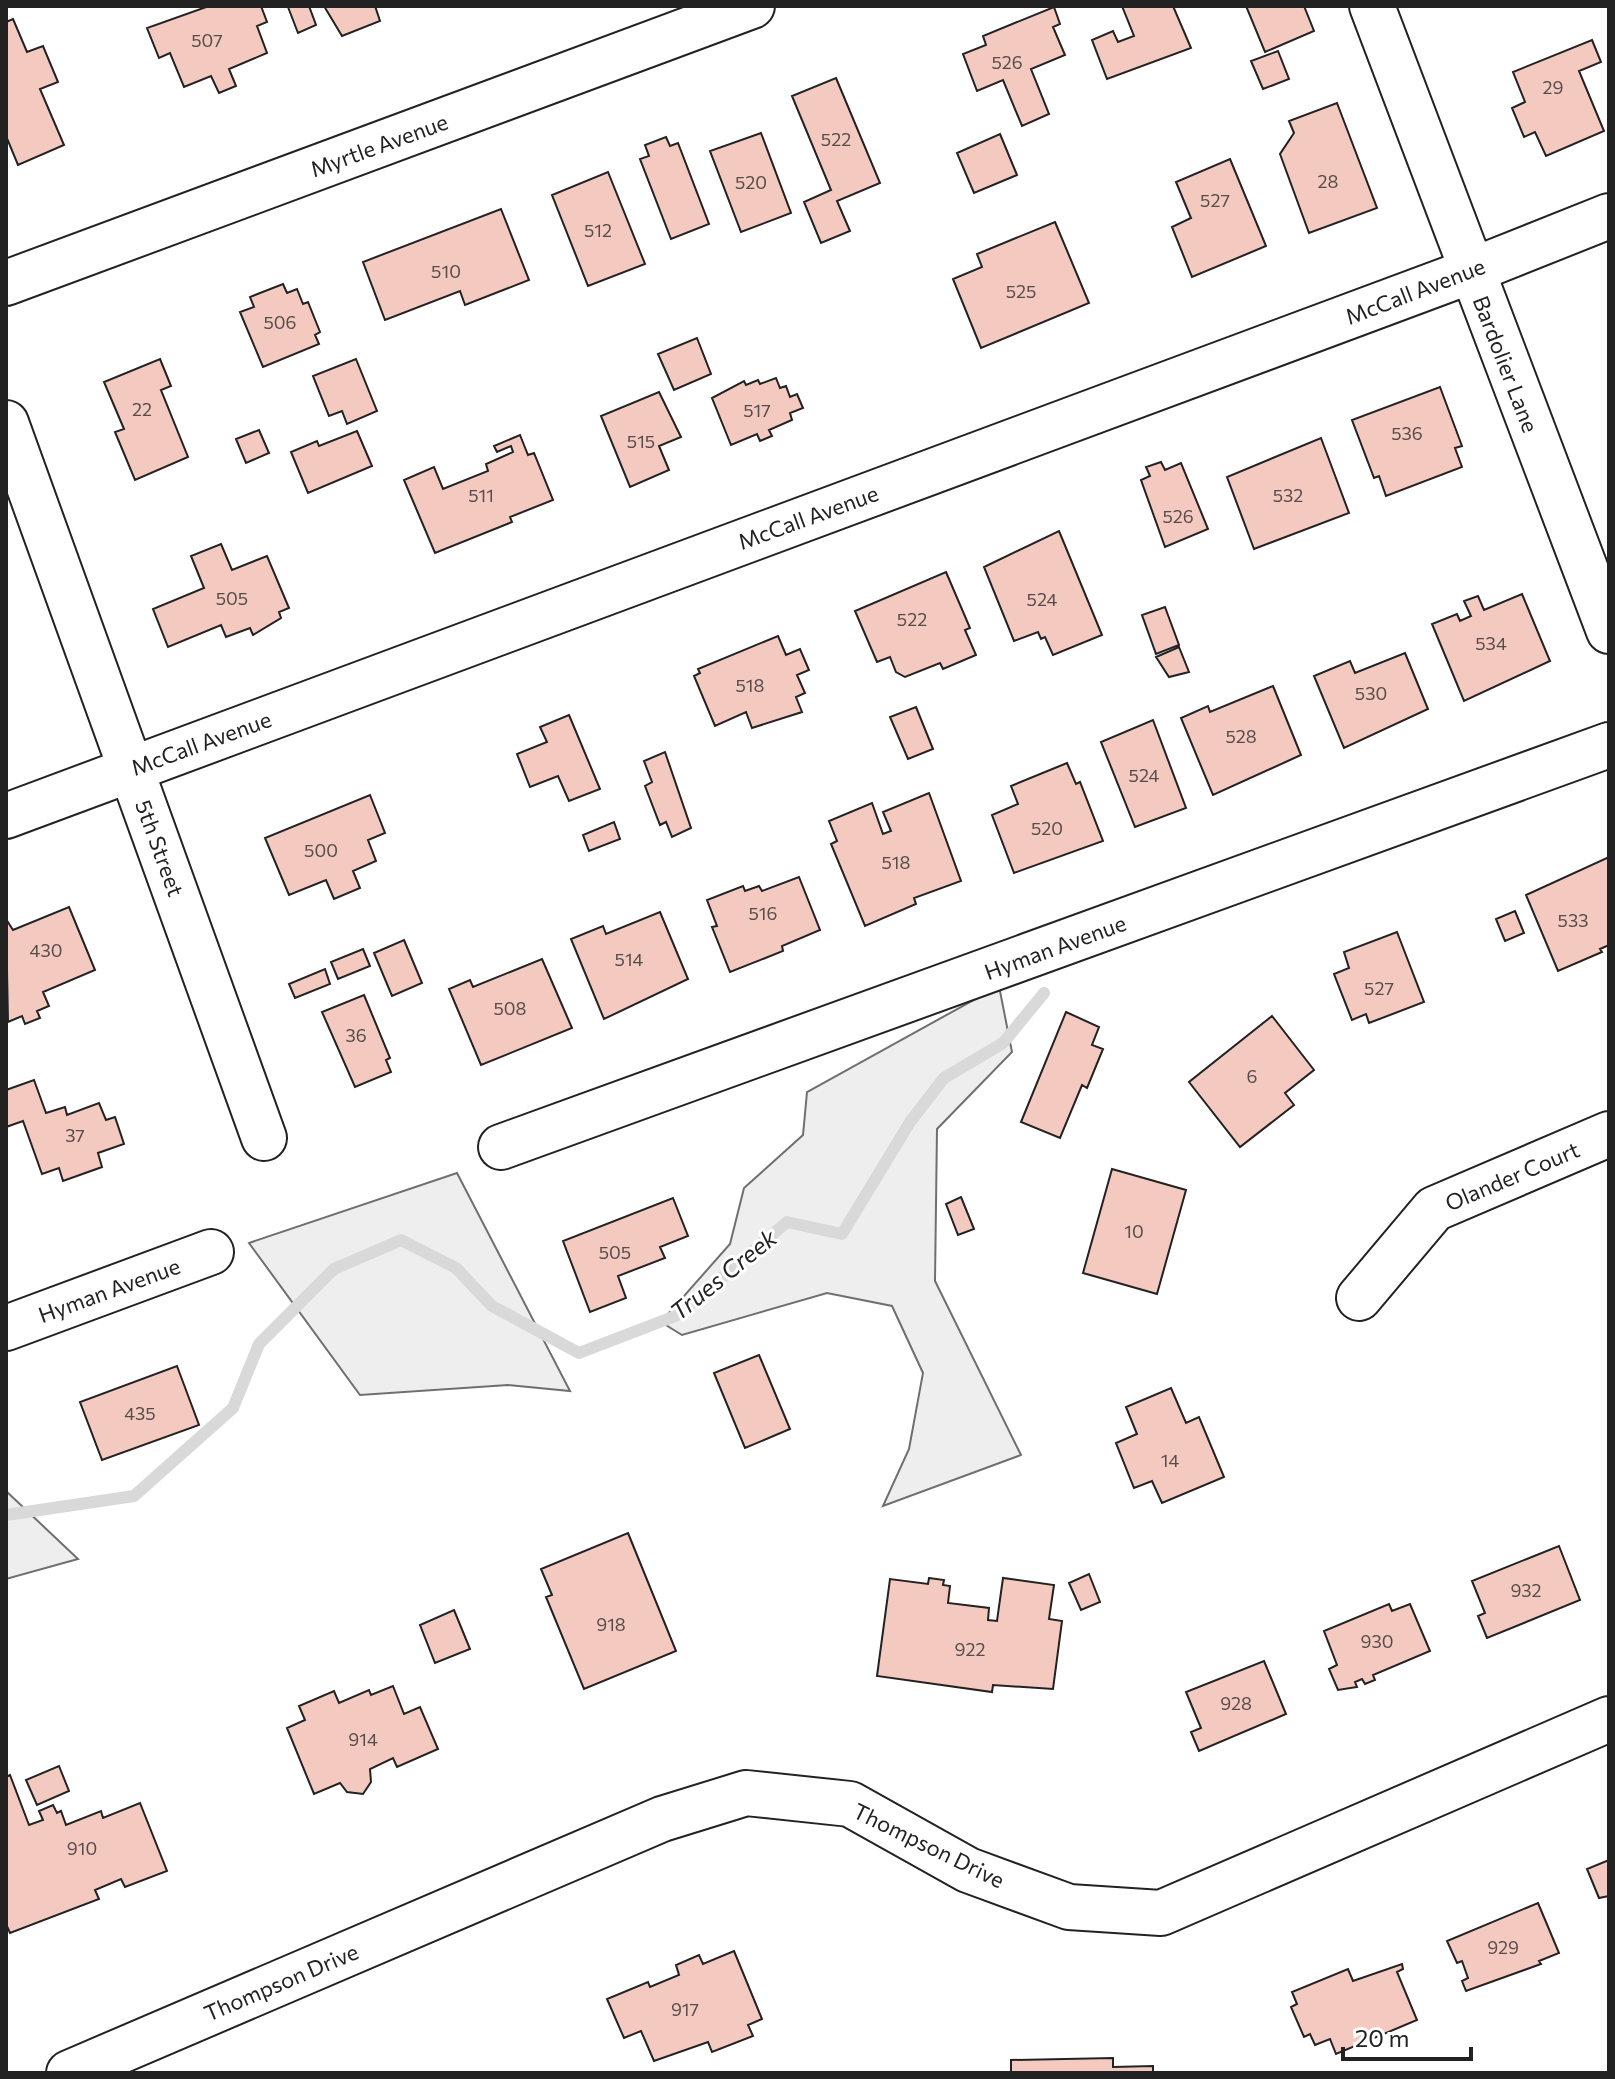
<svg xmlns="http://www.w3.org/2000/svg" width="1615" height="2079" font-family="Commissioner,sans-serif">
	<style>
		.green { fill: #eee; stroke: #6f6f6f; stroke-width: 2 }
		.lines { fill: none; stroke-linecap: round; stroke-linejoin: round }
		.stream { stroke: #d9d9d9; stroke-width: 12 }
		.building { fill: #f3c9c0; stroke: #222; stroke-width: 2 }
		.minor-casing { stroke: #222; stroke-width: 48 }
		.minor { stroke: #fff; stroke-width: 44 }
		.labels { text-anchor: middle; dominant-baseline: central; stroke-width: 6; stroke-linejoin: round; paint-order: stroke }
		.number-label { font-size: 18px; fill: #564c4a }
		.street-label { font-size: 22px; fill: #222; stroke: #fff }
		.water-label { font-size: 24px; font-style: italic; fill: #222; stroke: #fff }
	</style>
	<rect width="100%" height="100%" fill="#fff"/>
	<path class="green" d="M 999,986 L 1012,1052 L 937,1129 L 935,1281 L 1021,1455 L 883,1506 L 909,1449 L 923,1373 L 892,1306 L 827,1293 L 682,1335 L 661,1322 L 730,1244 L 744,1188 L 803,1135 L 807,1092 Z
		M 457,1173 L 570,1391 L 508,1385 L 360,1395 L 249,1243 Z
		M 6,1491 L 78,1559 L 6,1579 Z"/>
	<g class="lines">
		<path class="stream" d="M 6,1515 L 134,1496 L 233,1408 L 259,1344 L 334,1269 L 401,1240 L 456,1268 L 492,1306 L 579,1353 L 678,1315 L 787,1222 L 842,1234 L 910,1122 L 944,1078 L 1003,1043 L 1044,993"/>
	</g>
	<path class="building" d="M 209,6 L 261,6 L 267,22 L 257,26 L 267,53 L 229,69 L 236,86 L 219,93 L 211,76 L 184,87 L 170,53 L 159,58 L 147,28 Z
		M 300,6 L 309,6 L 316,25 L 298,33 L 288,7 Z
		M 324,6 L 375,6 L 380,21 L 342,36 Z
		M 1122,6 L 1173,6 L 1191,48 L 1107,79 L 1092,40 L 1113,31 L 1118,42 L 1134,36 Z
		M 1246,6 L 1304,6 L 1314,31 L 1265,52 Z
		M 1054,7 L 1060,24 L 1053,27 L 1065,55 L 1031,69 L 1049,114 L 1022,126 L 1003,80 L 977,91 L 963,54 L 986,45 L 983,36 Z
		M 13,19 L 27,52 L 43,46 L 58,82 L 40,89 L 64,145 L 18,165 L 6,136 L 6,22 Z
		M 1592,40 L 1601,62 L 1579,71 L 1604,131 L 1546,156 L 1535,132 L 1524,137 L 1512,108 L 1525,102 L 1513,72 Z
		M 1278,51 L 1289,79 L 1263,89 L 1251,61 Z
		M 836,78 L 880,183 L 837,201 L 850,231 L 821,243 L 804,202 L 831,190 L 792,96 Z
		M 1337,103 L 1377,208 L 1309,233 L 1280,154 L 1294,133 L 1289,121 Z
		M 761,133 L 791,213 L 741,232 L 710,151 Z
		M 1000,134 L 1017,175 L 974,193 L 957,153 Z
		M 666,137 L 670,146 L 678,143 L 709,224 L 671,239 L 640,159 L 649,156 L 645,145 Z
		M 1230,159 L 1266,246 L 1192,277 L 1172,227 L 1191,218 L 1176,182 Z
		M 608,172 L 645,264 L 588,286 L 552,195 Z
		M 501,209 L 529,280 L 465,305 L 460,291 L 385,320 L 363,262 Z
		M 1055,222 L 1089,303 L 981,348 L 953,279 L 982,267 L 977,254 Z
		M 283,284 L 287,293 L 297,289 L 303,304 L 308,302 L 320,332 L 315,335 L 319,344 L 263,367 L 240,312 L 254,307 L 250,297 Z
		M 697,338 L 711,374 L 674,390 L 658,354 Z
		M 160,359 L 171,386 L 161,390 L 188,457 L 135,480 L 115,432 L 124,429 L 104,382 Z
		M 356,359 L 377,411 L 347,424 L 342,411 L 329,416 L 313,376 Z
		M 776,378 L 780,388 L 786,386 L 790,397 L 797,394 L 803,408 L 790,413 L 792,420 L 769,430 L 772,436 L 760,441 L 757,434 L 731,445 L 712,398 L 744,381 L 746,385 L 758,380 L 760,384 Z
		M 1440,387 L 1462,446 L 1455,448 L 1462,467 L 1386,496 L 1379,476 L 1374,478 L 1352,420 Z
		M 659,392 L 681,437 L 659,446 L 669,470 L 630,487 L 601,416 Z
		M 259,430 L 269,453 L 246,463 L 236,439 Z
		M 357,431 L 372,466 L 308,493 L 291,452 L 317,441 L 319,446 Z
		M 520,435 L 528,455 L 534,453 L 553,500 L 510,517 L 512,522 L 435,553 L 404,480 L 434,467 L 443,489 L 488,471 L 486,464 L 513,452 L 511,446 L 497,452 L 494,446 Z
		M 1321,438 L 1349,513 L 1254,549 L 1227,477 Z
		M 1161,462 L 1165,470 L 1181,463 L 1208,529 L 1165,547 L 1141,480 L 1150,476 L 1146,467 Z
		M 1059,531 L 1102,635 L 1053,655 L 1045,637 L 1041,639 L 1038,632 L 1014,641 L 984,567 Z
		M 221,544 L 232,570 L 267,556 L 289,608 L 279,612 L 281,618 L 253,635 L 250,628 L 226,637 L 221,625 L 168,647 L 153,609 L 204,588 L 191,556 Z
		M 946,572 L 970,628 L 965,630 L 976,655 L 943,669 L 940,663 L 905,677 L 896,672 L 890,657 L 877,662 L 855,611 Z
		M 1522,594 L 1550,661 L 1464,701 L 1432,624 L 1457,614 L 1460,621 L 1471,616 L 1464,601 L 1478,596 L 1484,610 Z
		M 1165,607 L 1179,645 L 1156,654 L 1142,615 Z
		M 778,636 L 786,655 L 800,649 L 809,670 L 797,675 L 805,693 L 796,697 L 802,712 L 752,728 L 746,712 L 715,726 L 694,676 L 700,673 L 698,669 Z
		M 1179,647 L 1189,672 L 1169,677 L 1156,657 Z
		M 1405,653 L 1428,709 L 1344,748 L 1314,676 L 1350,661 L 1355,673 Z
		M 1273,686 L 1301,755 L 1213,795 L 1181,718 L 1208,706 L 1210,712 Z
		M 916,707 L 933,749 L 908,759 L 890,717 Z
		M 569,715 L 600,789 L 569,801 L 558,776 L 530,787 L 517,754 L 547,742 L 540,727 Z
		M 1153,720 L 1186,808 L 1135,827 L 1101,742 Z
		M 665,752 L 691,828 L 672,837 L 666,822 L 660,825 L 645,786 L 652,782 L 644,761 Z
		M 1067,763 L 1076,784 L 1080,782 L 1103,841 L 1014,873 L 992,815 L 1018,804 L 1011,786 Z
		M 929,793 L 961,881 L 914,898 L 916,904 L 865,926 L 831,844 L 837,841 L 829,821 L 872,803 L 883,834 L 891,831 L 883,812 Z
		M 370,795 L 385,833 L 368,840 L 376,861 L 353,871 L 360,888 L 334,899 L 326,880 L 289,895 L 265,838 Z
		M 614,822 L 620,839 L 589,851 L 583,835 Z
		M 1609,857 L 1609,945 L 1600,949 L 1602,952 L 1558,971 L 1526,895 Z
		M 799,877 L 820,930 L 782,946 L 783,951 L 730,972 L 712,927 L 717,926 L 707,900 L 743,886 L 745,891 L 759,886 L 762,891 Z
		M 69,907 L 95,970 L 43,992 L 49,1006 L 37,1011 L 40,1018 L 25,1024 L 22,1016 L 8,1022 L 6,919 L 13,930 Z
		M 1515,911 L 1524,933 L 1505,941 L 1496,919 Z
		M 660,912 L 688,979 L 604,1019 L 571,939 L 603,926 L 606,934 Z
		M 1397,932 L 1424,1002 L 1369,1023 L 1366,1014 L 1352,1020 L 1334,974 L 1349,968 L 1344,952 Z
		M 404,940 L 422,983 L 392,996 L 374,953 Z
		M 363,949 L 370,966 L 338,979 L 331,962 Z
		M 542,959 L 572,1028 L 481,1065 L 449,989 L 470,980 L 473,987 Z
		M 325,969 L 330,984 L 295,998 L 289,984 Z
		M 364,995 L 390,1058 L 386,1060 L 391,1072 L 355,1087 L 322,1012 Z
		M 1066,1012 L 1099,1027 L 1092,1045 L 1103,1049 L 1087,1088 L 1082,1085 L 1060,1138 L 1021,1122 Z
		M 1272,1016 L 1314,1070 L 1285,1093 L 1294,1105 L 1240,1147 L 1189,1082 Z
		M 34,1080 L 46,1113 L 65,1107 L 67,1115 L 99,1103 L 106,1120 L 115,1117 L 124,1144 L 98,1153 L 102,1167 L 63,1181 L 59,1168 L 42,1174 L 23,1121 L 6,1127 L 6,1090 Z
		M 1112,1169 L 1186,1190 L 1157,1294 L 1083,1273 Z
		M 961,1197 L 974,1229 L 958,1235 L 946,1204 Z
		M 673,1198 L 688,1236 L 660,1247 L 665,1258 L 618,1276 L 626,1298 L 590,1312 L 563,1241 Z
		M 759,1355 L 790,1429 L 745,1448 L 714,1373 Z
		M 177,1366 L 199,1425 L 102,1460 L 80,1402 Z
		M 1171,1388 L 1186,1423 L 1199,1417 L 1224,1477 L 1162,1503 L 1152,1481 L 1134,1488 L 1116,1443 L 1137,1434 L 1126,1407 Z
		M 628,1533 L 676,1651 L 584,1689 L 546,1597 L 552,1595 L 541,1569 Z
		M 1559,1546 L 1580,1600 L 1487,1638 L 1478,1616 L 1485,1613 L 1472,1581 Z
		M 1089,1574 L 1100,1602 L 1081,1610 L 1069,1583 Z
		M 929,1578 L 944,1580 L 943,1585 L 950,1586 L 948,1603 L 989,1608 L 988,1620 L 997,1621 L 1003,1578 L 1054,1585 L 1049,1619 L 1062,1621 L 1053,1689 L 993,1685 L 992,1692 L 877,1676 L 890,1579 L 928,1584 Z
		M 1389,1604 L 1392,1611 L 1410,1604 L 1430,1651 L 1373,1675 L 1375,1680 L 1365,1684 L 1362,1679 L 1355,1682 L 1357,1687 L 1338,1690 L 1329,1669 L 1337,1665 L 1324,1631 Z
		M 454,1610 L 470,1649 L 435,1663 L 420,1625 Z
		M 1264,1661 L 1286,1714 L 1199,1751 L 1191,1732 L 1201,1728 L 1186,1692 Z
		M 393,1686 L 404,1714 L 420,1707 L 438,1749 L 397,1767 L 393,1758 L 370,1769 L 371,1782 L 363,1794 L 347,1792 L 340,1783 L 314,1794 L 287,1728 L 305,1720 L 299,1706 L 334,1691 L 339,1703 L 369,1690 L 371,1695 Z
		M 59,1766 L 69,1791 L 37,1805 L 26,1780 Z
		M 10,1775 L 29,1825 L 43,1820 L 39,1811 L 53,1805 L 57,1813 L 61,1811 L 66,1825 L 101,1811 L 103,1818 L 140,1803 L 167,1871 L 125,1887 L 121,1879 L 95,1890 L 99,1899 L 10,1933 L 6,1924 L 6,1777 Z
		M 1609,1860 L 1609,1896 L 1599,1898 L 1587,1869 Z
		M 1538,1903 L 1559,1953 L 1539,1961 L 1541,1964 L 1466,1991 L 1462,1981 L 1468,1978 L 1462,1961 L 1457,1963 L 1447,1941 Z
		M 734,1951 L 762,2019 L 748,2025 L 753,2036 L 712,2052 L 708,2042 L 654,2061 L 641,2031 L 624,2038 L 607,1999 L 648,1982 L 650,1987 L 679,1975 L 676,1965 L 699,1955 L 703,1964 Z
		M 1402,1964 L 1403,1969 L 1397,1972 L 1417,2020 L 1336,2054 L 1330,2039 L 1315,2045 L 1310,2034 L 1304,2037 L 1291,2007 L 1297,2004 L 1292,1992 L 1348,1969 L 1353,1981 Z
		M 1113,2058 L 1113,2067 L 1153,2066 L 1153,2073 L 1011,2073 L 1011,2060 Z"/>
	<g class="lines">
		<g class="minor-casing">
			<path id="minor" d="M 1372,6 L 1609,631
				M 6,283 L 752,6
				M 6,423 L 264,1138
				M 6,816 L 1471,271 L 1609,216
				M 501,1147 L 1609,745
				M 1359,1298 L 1434,1209 L 1609,1134
				M 6,1328 L 211,1252
				M 69,2073 L 662,1819 L 746,1793 L 850,1804 L 968,1870 L 1069,1907 L 1161,1913 L 1609,1719"/>
		</g>
		<use href="#minor" class="minor"/>
	</g>
	<g class="labels">
		<g class="number-label">
			<text x="207" y="40">507</text>
			<text x="1007" y="62">526</text>
			<text x="1553" y="87">29</text>
			<text x="836" y="139">522</text>
			<text x="1328" y="181">28</text>
			<text x="751" y="182">520</text>
			<text x="1215" y="200">527</text>
			<text x="598" y="230">512</text>
			<text x="446" y="271">510</text>
			<text x="1021" y="291">525</text>
			<text x="280" y="322">506</text>
			<text x="142" y="409">22</text>
			<text x="757" y="410">517</text>
			<text x="1407" y="433">536</text>
			<text x="641" y="441">515</text>
			<text x="481" y="495">511</text>
			<text x="1288" y="495">532</text>
			<text x="1178" y="516">526</text>
			<text x="232" y="598">505</text>
			<text x="1042" y="599">524</text>
			<text x="912" y="619">522</text>
			<text x="1491" y="643">534</text>
			<text x="750" y="685">518</text>
			<text x="1371" y="693">530</text>
			<text x="1241" y="736">528</text>
			<text x="1144" y="775">524</text>
			<text x="1047" y="828">520</text>
			<text x="321" y="850">500</text>
			<text x="896" y="862">518</text>
			<text x="763" y="913">516</text>
			<text x="1573" y="920">533</text>
			<text x="46" y="950">430</text>
			<text x="629" y="959">514</text>
			<text x="1379" y="988">527</text>
			<text x="510" y="1008">508</text>
			<text x="356" y="1035">36</text>
			<text x="1252" y="1076">6</text>
			<text x="75" y="1135">37</text>
			<text x="1134" y="1231">10</text>
			<text x="615" y="1252">505</text>
			<text x="140" y="1413">435</text>
			<text x="1170" y="1460">14</text>
			<text x="1526" y="1590">932</text>
			<text x="611" y="1624">918</text>
			<text x="1377" y="1641">930</text>
			<text x="970" y="1649">922</text>
			<text x="1236" y="1703">928</text>
			<text x="363" y="1739">914</text>
			<text x="82" y="1848">910</text>
			<text x="1503" y="1947">929</text>
			<text x="685" y="2009">917</text>
		</g>
		<g class="street-label">
			<text transform="translate(379 145) rotate(-20)">Myrtle Avenue</text>
			<text transform="translate(1415 291) rotate(-21)">McCall Avenue</text>
			<text transform="translate(1506 364) rotate(69)">Bardolier Lane</text>
			<text transform="translate(808 517) rotate(-20)">McCall Avenue</text>
			<text transform="translate(201 743) rotate(-20)">McCall Avenue</text>
			<text transform="translate(160 848) rotate(70)">5th Street</text>
			<text transform="translate(1055 947) rotate(-20)">Hyman Avenue</text>
			<text transform="translate(1512 1176) rotate(-23)">Olander Court</text>
			<text transform="translate(109 1290) rotate(-20)">Hyman Avenue</text>
			<text transform="translate(929 1845) rotate(26)">Thompson Drive</text>
			<text transform="translate(281 1982) rotate(-23)">Thompson Drive</text>
		</g>
		<g class="water-label">
			<text transform="translate(723 1274) rotate(-39)">Trues Creek</text>
		</g>
	</g>
	<rect width="1615" height="2079" fill="none" stroke="#222222" stroke-width="16"/>
	<path d="M1343 2047v12h128v-12" fill="none" stroke="#222222" stroke-width="4"/>
	<text x="1355" y="2047" font-size="24" fill="#222222" stroke="#ffffff" stroke-width="6" paint-order="stroke">20 m</text>
</svg>
